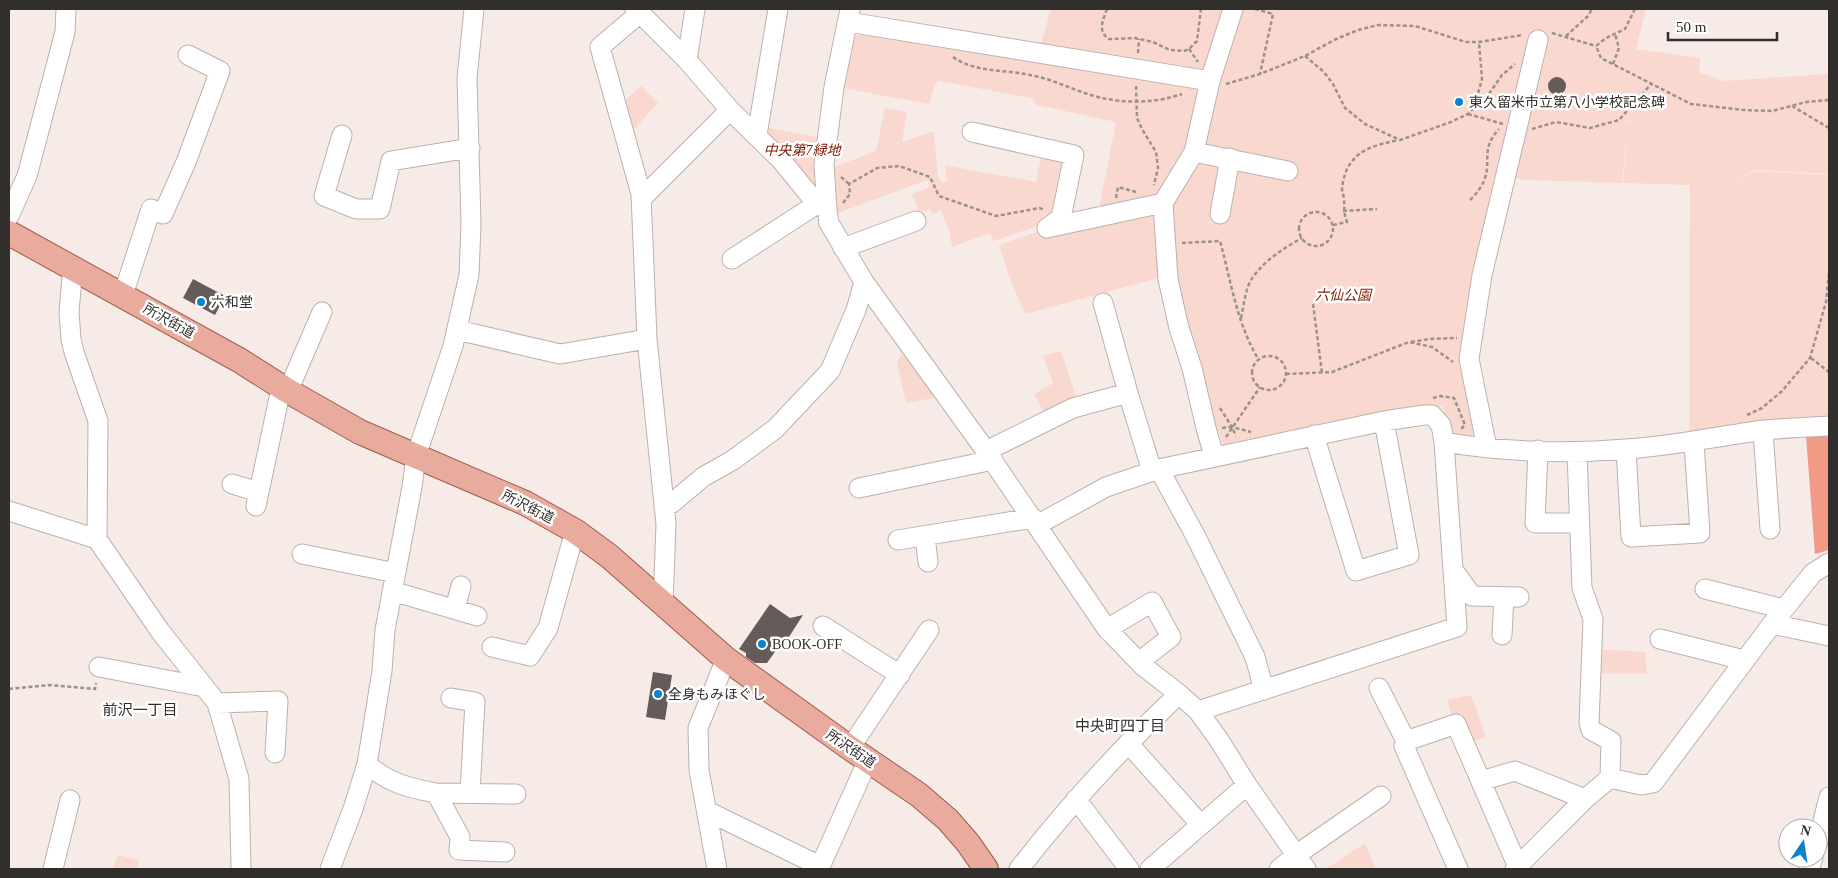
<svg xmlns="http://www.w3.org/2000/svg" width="1838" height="878" font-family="'Times New Roman','Noto Sans JP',serif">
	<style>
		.green { fill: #f9d8cf }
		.forest { fill: #f19a86 }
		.building { fill: #655b58 }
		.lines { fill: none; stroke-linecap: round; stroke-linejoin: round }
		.minor-casing { stroke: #bcb1ae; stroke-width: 21 }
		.major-casing { stroke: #9f5b4b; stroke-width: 26 }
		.path { stroke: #9b9290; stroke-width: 2.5; stroke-dasharray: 4 2.5; stroke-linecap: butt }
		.minor { stroke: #fff; stroke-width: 19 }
		.major { stroke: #e9ab9d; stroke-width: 24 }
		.poi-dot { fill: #0784cc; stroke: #fff; stroke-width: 2 }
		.labels { text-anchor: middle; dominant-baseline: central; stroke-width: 5; stroke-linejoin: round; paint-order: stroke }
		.poi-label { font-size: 14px; fill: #322e2c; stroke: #fff; text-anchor: start }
		.park-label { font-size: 14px; font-style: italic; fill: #7f1a02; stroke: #fff }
		.street-label { font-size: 14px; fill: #322e2c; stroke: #fff }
		.neighbourhood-label { font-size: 15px; fill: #322e2c; stroke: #fff }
	</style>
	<rect width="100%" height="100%" fill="#f7ebe8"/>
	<path class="green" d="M 1051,9 L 1225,9 L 1206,68 L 1198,73 L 1040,47 Z
		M 1240,9 L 1646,9 L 1636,49 L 1700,58 L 1699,72 L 1723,81 L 1829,74 L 1829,174 L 1756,170 L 1725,184 L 1756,171 L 1829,175 L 1829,423 L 1689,435 L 1690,185 L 1623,183 L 1628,121 L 1640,122 L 1628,120 L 1622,183 L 1525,180 L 1511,177 L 1469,321 L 1477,431 L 1469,438 L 1457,437 L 1447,425 L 1442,406 L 1405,412 L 1224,446 L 1196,375 L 1173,279 L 1168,204 L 1192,165 L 1201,161 L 1220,165 L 1214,221 L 1200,226 L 1227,219 L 1234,170 L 1240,168 L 1295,177 L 1296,165 L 1205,147 L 1202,143 Z
		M 862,32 L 927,43 L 927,50 L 928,41 L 1197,86 L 1201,93 L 1189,148 L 1156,197 L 1099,208 L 1116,122 L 1037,105 L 1032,98 L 939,81 L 935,84 L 929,104 L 842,88 L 855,37 Z
		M 641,86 L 658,103 L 629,135 L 621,104 Z
		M 885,108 L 907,112 L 902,142 L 934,131 L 938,177 L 942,183 L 947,181 L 945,165 L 1036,182 L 1041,156 L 1062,160 L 1066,164 L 1056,212 L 1044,224 L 993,241 L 990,233 L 952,247 L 949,230 L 941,210 L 933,214 L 930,209 L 919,213 L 912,194 L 930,187 L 927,180 L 838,213 L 834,191 L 832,168 L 876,151 Z
		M 764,127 L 819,137 L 816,182 L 813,186 L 769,137 Z
		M 1149,211 L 1156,216 L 1159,278 L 1025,314 L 1009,276 L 999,245 L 1045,229 Z
		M 1061,351 L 1078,403 L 1046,416 L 1034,394 L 1053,383 L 1043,356 Z
		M 908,354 L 936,392 L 933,398 L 906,403 L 897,363 L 900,356 Z
		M 1592,649 L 1645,652 L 1647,674 L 1594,673 Z
		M 1471,695 L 1486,737 L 1468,743 L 1454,723 L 1447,700 Z
		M 1365,843 L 1376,869 L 1326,869 Z
		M 118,855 L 139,860 L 137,869 L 113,869 Z"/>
	<path class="forest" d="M 1806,436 L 1829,436 L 1829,550 L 1815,554 Z"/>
	<path class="building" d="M1548 86a9 9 0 1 1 18 0a9 9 0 1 1-18 0Z
		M 193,279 L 225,296 L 215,315 L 183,298 Z
		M 770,604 L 790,618 L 803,615 L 787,640 L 784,639 L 767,663 L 755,663 L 746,657 L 746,653 L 739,649 Z
		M 653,672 L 672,675 L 665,720 L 646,717 Z"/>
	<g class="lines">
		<g class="minor-casing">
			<path id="minor" d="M 635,9 L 640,13 L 600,47 L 641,194 L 647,339 L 666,524 L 663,604
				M 850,9 L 834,87 L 824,165 L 827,209 L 829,223 L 864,282 L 986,451 L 1107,629 L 1143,666 L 1179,694 L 1198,711 L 1219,740 L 1247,785 L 1306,869
				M 640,13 L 687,60 L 730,110 L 781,160 L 817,204 L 827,209
				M 848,22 L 1210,81
				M 687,60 L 695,9
				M 972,132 L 1074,155 L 1061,218 L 1047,228 L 1163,203
				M 342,135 L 324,196 L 356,209 L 380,209 L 391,161 L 470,148
				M 757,135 L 778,9
				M 1194,152 L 1288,171
				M 641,199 L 730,110
				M 1220,214 L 1230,158
				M 9,216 L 27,176 L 65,32 L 66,9
				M 843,248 L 916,221
				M 732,259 L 817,204
				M 73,266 L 69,312 L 71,339 L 74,352 L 98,421 L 97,539 L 160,631 L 217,703 L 239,779 L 241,869
				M 123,295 L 151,209 L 163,214 L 186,162 L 220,71 L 188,55
				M 1103,303 L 1128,393 L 1152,471
				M 457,330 L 560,354 L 647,339
				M 1763,431 L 1770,529
				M 1314,435 L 1356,571 L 1409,555 L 1384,421
				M 1487,448 L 1469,359 L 1482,275 L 1538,40
				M 1626,449 L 1631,537 L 1700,533 L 1694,442
				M 1538,450 L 1535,523 L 1579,523
				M 986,451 L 1073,408 L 1128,393
				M 1577,452 L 1582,588 L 1593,619 L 1589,723 L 1591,730 L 1611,741 L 1610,778
				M 1214,456 L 1206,428 L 1192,368 L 1179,328 L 1168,279 L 1163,203 L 1194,152 L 1210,81 L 1233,9
				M 1159,469 L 1195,535 L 1255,657 L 1264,690
				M 232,484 L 259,492
				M 859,488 L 993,460
				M 256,506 L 279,398 L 288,391 L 322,312
				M 664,507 L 672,503 L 703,477 L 733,460 L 775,429 L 830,371 L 856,310 L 864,282
				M 9,511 L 97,539
				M 1037,525 L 1106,487 L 1159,469 L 1384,421 L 1424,415 L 1432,415 L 1441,425 L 1444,442 C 1501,452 1568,454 1626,449 C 1672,446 1718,436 1765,430 C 1786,428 1808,427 1829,426
				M 925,536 L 928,562
				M 898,540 L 1033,518
				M 302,554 L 396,573
				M 1454,571 L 1472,596 L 1519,597
				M 1705,589 L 1784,609
				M 392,591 L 477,616
				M 455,609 L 461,586
				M 1772,624 L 1829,636
				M 823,626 L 900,675
				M 1107,629 L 1152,602 L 1171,637 L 1139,662
				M 1502,635 L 1504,597
				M 1660,639 L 1744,660
				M 492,647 L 530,656 L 548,628 L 575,531
				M 99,667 L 204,687
				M 1379,688 L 1406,741 L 1404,746 L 1458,869
				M 451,698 L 475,702 L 470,793
				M 217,703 L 278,701 L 275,753
				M 1198,711 L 1457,627 L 1444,442
				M 1406,741 L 1456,724 L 1518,867
				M 1128,743 L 1201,825
				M 850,748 L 929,630
				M 367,764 C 388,783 409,788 436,793 L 460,837 L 459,850 L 505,852
				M 1481,781 L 1515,771 L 1585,799
				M 436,793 L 516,794
				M 1076,799 L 1129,869
				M 707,811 L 820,866
				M 1818,841 L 1829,797
				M 53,869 L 70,800
				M 330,869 L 353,809 L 367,764 L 382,671 L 385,630 L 412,487 L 416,456 L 453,346 L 469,275 L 471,224 L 467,78 L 474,9
				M 717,869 L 699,770 L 698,728 L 726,659
				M 819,869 L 868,760
				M 1019,869 C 1068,806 1121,748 1179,694
				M 1150,869 L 1247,785
				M 1279,869 L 1296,855 L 1381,796
				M 1515,869 L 1585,799 L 1610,778 L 1641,785 L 1653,783 L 1772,624 L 1813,573 L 1829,563
				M 1809,869 L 1813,858"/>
		</g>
		<g class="major-casing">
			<path id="major" d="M 9,233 L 239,360 L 288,391 L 360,432 L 525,503 L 575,531 L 609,556 L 726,659 L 850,748 L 919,795 L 948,820 L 968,843 L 986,869"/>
		</g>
		<path class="path" d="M 1107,9 C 1103,20 1097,31 1109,39 L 1135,38 L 1153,42 L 1170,50 L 1184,51 L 1189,49 L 1197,41 L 1201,9
			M 1255,9 L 1273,14 L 1260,74
			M 1635,9 L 1625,29 L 1606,38 L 1596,46 L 1601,58 L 1691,104 L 1743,110 L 1772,111 L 1806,102 L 1829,100
			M 1552,33 L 1596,46
			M 1566,36 L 1588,16 L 1592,9
			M 1189,49 L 1198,62
			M 1138,53 L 1139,39
			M 1305,56 L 1324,72 L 1333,84 L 1345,108 L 1365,124 L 1400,140 L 1451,122 L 1468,114 L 1474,108 L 1482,79 L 1479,43
			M 953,57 C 976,73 1003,69 1030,75 C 1052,79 1071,89 1091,95 C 1120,104 1153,104 1182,94
			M 1613,64 L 1619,48 L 1615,34
			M 1226,84 L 1260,74 L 1305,56 L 1334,40 L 1358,30 L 1378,25 L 1415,26 L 1466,42 L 1479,42 L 1523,35
			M 1136,86 L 1137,118 L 1142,129 L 1156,152 L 1158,168 L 1154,185
			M 1792,106 L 1829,128
			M 1475,107 L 1484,101 L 1502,75 L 1515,64
			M 1468,114 L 1503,124
			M 1532,129 L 1556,122 L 1590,128 L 1619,120 L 1652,83
			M 841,177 L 849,184
			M 1116,198 L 1118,187 L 1136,192
			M 1470,200 C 1476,194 1481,188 1484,181 C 1492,160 1480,150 1499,129
			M 843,203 L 850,194 L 849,184 L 877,168 L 899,166 L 930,177 L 939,196 L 996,216 L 1040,208 L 1044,210
			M 1343,211 L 1377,209
			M1299 229a17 17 0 1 1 34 0a17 17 0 1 1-34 0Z
			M 1333,225 L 1347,222 C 1343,211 1345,209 1344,199 C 1344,197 1343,194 1342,192 C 1342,184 1344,176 1347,169 C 1358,148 1377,145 1398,140
			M 1182,243 L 1220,241 C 1231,281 1237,325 1259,360
			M 1313,304 L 1322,373
			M 1241,318 C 1244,305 1245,288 1253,277 C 1265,260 1284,248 1302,238
			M 1411,342 L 1429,339 L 1457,338
			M1252 373a17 17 0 1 1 34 0a17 17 0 1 1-34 0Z
			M 1811,358 L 1829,372
			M 1286,374 L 1332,372 L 1409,342 L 1432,347 L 1453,362
			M 1433,398 L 1440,396 L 1454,398 L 1465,425 L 1461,429
			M 1220,408 L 1232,427 L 1251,432
			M 1747,415 L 1762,408 L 1782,391 L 1810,358 L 1826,302 L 1829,273
			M 1222,428 L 1232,427 L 1236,436
			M 1226,437 L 1260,387
			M 9,689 L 50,685 L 95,689 L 96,683"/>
		<use href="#minor" class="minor"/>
		<use href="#major" class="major"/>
	</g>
	<g class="poi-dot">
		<circle cx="1459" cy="102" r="5"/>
		<circle cx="201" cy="302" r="5"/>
		<circle cx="762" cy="644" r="5"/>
		<circle cx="658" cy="694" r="5"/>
	</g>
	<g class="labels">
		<g class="poi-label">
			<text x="1469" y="102">東久留米市立第八小学校記念碑</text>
			<text x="211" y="302">六和堂</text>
			<text x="772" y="644">BOOK-OFF</text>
			<text x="668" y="694">全身もみほぐし</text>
		</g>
		<g class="park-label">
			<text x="802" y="150">中央第7緑地</text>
			<text x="1343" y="295">六仙公園</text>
		</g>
		<g class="street-label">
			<text transform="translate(169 321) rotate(29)">所沢街道</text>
			<text transform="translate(528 507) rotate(27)">所沢街道</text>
			<text transform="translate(851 749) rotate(34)">所沢街道</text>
		</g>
		<g class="neighbourhood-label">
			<text x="140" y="710">前沢一丁目</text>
			<text x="1120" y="726">中央町四丁目</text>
		</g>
	</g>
	<rect width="1838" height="878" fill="none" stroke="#322e2c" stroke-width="20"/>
	<g transform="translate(1803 843) rotate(13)"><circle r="24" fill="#ffffff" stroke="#adabab"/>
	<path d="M0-4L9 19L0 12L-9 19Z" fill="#0784cc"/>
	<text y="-8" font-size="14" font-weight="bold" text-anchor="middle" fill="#322e2c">N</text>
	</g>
	<path d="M1668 32v8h109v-8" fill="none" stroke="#322e2c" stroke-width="2.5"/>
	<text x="1676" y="32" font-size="15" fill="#322e2c" stroke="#ffffff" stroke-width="4" paint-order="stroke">50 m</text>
</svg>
